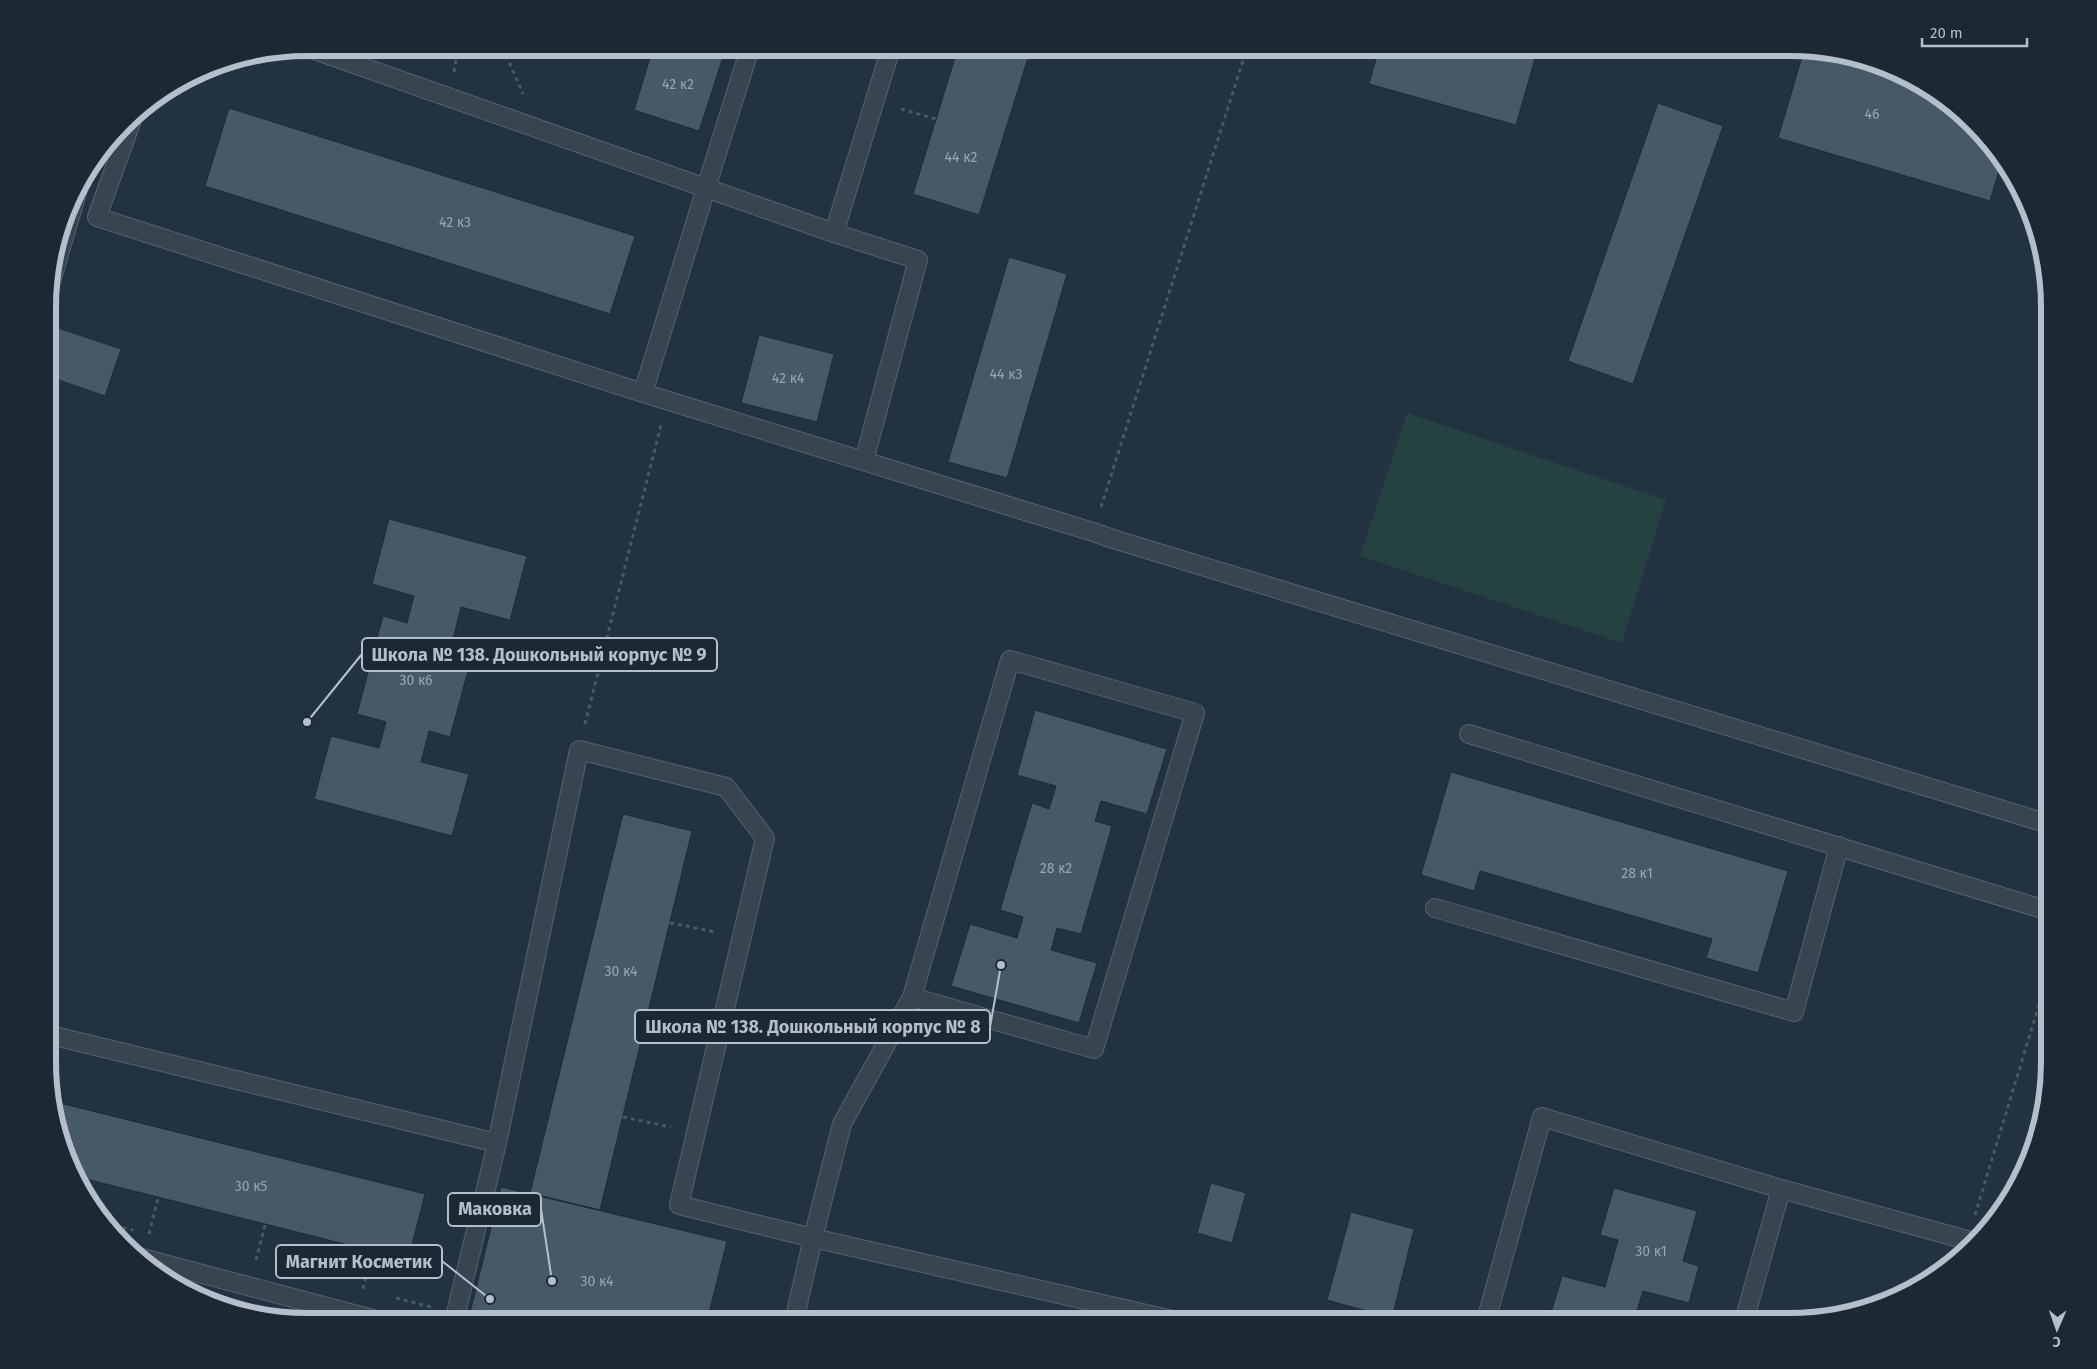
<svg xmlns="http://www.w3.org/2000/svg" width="2097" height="1369" font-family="'Fira Sans',sans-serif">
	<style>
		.pitch { fill: #254141 }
		.building { fill: #475867; stroke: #1e2b37 }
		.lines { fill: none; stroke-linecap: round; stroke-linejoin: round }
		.lane-casing { stroke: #55626e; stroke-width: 20 }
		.path { stroke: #435d5e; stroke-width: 3; stroke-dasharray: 4 4; stroke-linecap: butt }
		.lane { stroke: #384450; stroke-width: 18 }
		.labels { text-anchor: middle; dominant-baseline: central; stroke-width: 5; stroke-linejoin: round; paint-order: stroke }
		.number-label { font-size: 14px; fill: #99a5b2 }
		.rim { fill: none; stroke: #b4bfcb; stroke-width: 6 }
		.leader { fill: none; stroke: #b4bfcb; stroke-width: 2 }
		.callout-dot { fill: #b4bfcb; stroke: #1c2935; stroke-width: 2 }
		.callout { fill: #1c2935; stroke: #b4bfcb; stroke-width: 2 }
		.callout-label { font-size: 18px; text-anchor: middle; font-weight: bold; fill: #b4bfcb }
	</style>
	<rect width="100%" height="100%" fill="#233240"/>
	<path class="pitch" d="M 1407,413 L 1666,500 L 1622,643 L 1360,556 Z"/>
	<path class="building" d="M 653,48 L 726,48 L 699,131 L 634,110 Z
		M 958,48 L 1031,48 L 979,215 L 913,194 Z
		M 1379,48 L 1538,48 L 1516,125 L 1369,84 Z
		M 1804,50 L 1873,61 L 1934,91 L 1985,136 L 2002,160 L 1990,201 L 1778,138 Z
		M 1658,103 L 1723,126 L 1633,384 L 1568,361 Z
		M 229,108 L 635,236 L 610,314 L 205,186 Z
		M 1009,257 L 1067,274 L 1007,478 L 948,462 Z
		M 58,328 L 121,349 L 105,396 L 50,377 L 50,352 Z
		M 759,335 L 834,354 L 817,422 L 741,403 Z
		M 389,519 L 527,556 L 510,620 L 461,607 L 453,639 L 475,645 L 450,737 L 429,731 L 421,762 L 469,774 L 452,836 L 314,799 L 331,736 L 379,748 L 386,722 L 357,714 L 383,616 L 407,623 L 414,596 L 372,584 Z
		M 1035,710 L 1167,749 L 1147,814 L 1101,801 L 1095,821 L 1112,826 L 1081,934 L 1057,928 L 1051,950 L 1097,963 L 1079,1023 L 951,986 L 970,924 L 1017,938 L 1023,917 L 1000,910 L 1032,803 L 1049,809 L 1056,786 L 1017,775 Z
		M 1451,772 L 1788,871 L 1758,973 L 1706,958 L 1712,939 L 1480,871 L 1474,891 L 1421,875 Z
		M 623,814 L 692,831 L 600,1210 L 530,1193 Z
		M 52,1101 L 425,1194 L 408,1260 L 78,1177 Z
		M 1211,1183 L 1246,1193 L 1232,1243 L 1197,1233 Z
		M 501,1187 L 727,1241 L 707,1321 L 468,1321 Z
		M 1614,1188 L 1697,1211 L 1683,1261 L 1699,1266 L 1689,1303 L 1643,1291 L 1634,1321 L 1570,1321 L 1571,1319 L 1551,1313 L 1562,1276 L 1605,1287 L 1618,1240 L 1600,1235 Z
		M 1351,1212 L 1414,1229 L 1392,1318 L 1327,1300 Z
		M 868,1312 L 906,1321 L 865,1321 Z"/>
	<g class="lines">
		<g class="lane-casing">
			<path id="lane" d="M 309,48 L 706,188 L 750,48
				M 133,117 L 97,217 L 643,393 L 1093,532 L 1113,539 L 2049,824
				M 834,233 L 918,260 L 864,461
				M 50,285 L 79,186
				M 643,393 L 706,188 L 834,233 L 891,48
				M 1469,734 L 2049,911
				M 1435,908 L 1794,1012 L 1839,846
				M 50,1035 L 497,1143
				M 138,1257 L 380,1321
				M 454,1321 L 497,1143 L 579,750 L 726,787 L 765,838 L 679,1205 L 813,1238 L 842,1124 L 912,997 L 1010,660 L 1195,713 L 1094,1049 L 912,997
				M 794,1321 L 813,1238 L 1177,1321
				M 1486,1321 L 1542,1117 L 1781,1189 L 1974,1242
				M 1744,1321 L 1781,1189"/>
		</g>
		<path class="path" d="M 503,48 L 523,94
			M 454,72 L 458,48
			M 901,109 L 936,119
			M 1101,507 L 1247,48
			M 585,724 L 661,425
			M 670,923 L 716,932
			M 646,1020 L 692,1029
			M 623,1117 L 671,1127
			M 1975,1215 L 2049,972
			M 107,1224 L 133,1230
			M 149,1234 L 158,1198
			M 256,1260 L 265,1225
			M 363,1289 L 372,1252
			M 396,1298 L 431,1307"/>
		<use href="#lane" class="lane"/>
	</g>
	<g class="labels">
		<g class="number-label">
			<text x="678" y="84">42 к2</text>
			<text x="1872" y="114">46</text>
			<text x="961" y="157">44 к2</text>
			<text x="455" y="222">42 к3</text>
			<text x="1006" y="374">44 к3</text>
			<text x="788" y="378">42 к4</text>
			<text x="416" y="680">30 к6</text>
			<text x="1056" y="868">28 к2</text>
			<text x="1637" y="873">28 к1</text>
			<text x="621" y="971">30 к4</text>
			<text x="251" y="1186">30 к5</text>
			<text x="1651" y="1251">30 к1</text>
			<text x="597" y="1281">30 к4</text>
		</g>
	</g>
	<path d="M0 0H2097V1369H0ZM307 56H1790A251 251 0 0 1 2041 307V1062A251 251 0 0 1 1790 1313H307A251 251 0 0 1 56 1062V307A251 251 0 0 1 307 56Z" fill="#1c2935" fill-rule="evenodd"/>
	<path class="rim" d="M307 56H1790A251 251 0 0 1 2041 307V1062A251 251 0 0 1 1790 1313H307A251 251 0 0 1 56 1062V307A251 251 0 0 1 307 56Z"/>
	<path class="leader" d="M307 722L362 654M1001 965L990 1027M552 1281L541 1209M490 1299L442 1261"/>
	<g class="callout-dot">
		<circle cx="307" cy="722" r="5"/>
		<circle cx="1001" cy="965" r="5"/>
		<circle cx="552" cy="1281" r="5"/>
		<circle cx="490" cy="1299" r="5"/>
	</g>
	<g class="callout">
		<rect x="362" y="638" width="355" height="33" rx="5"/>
		<rect x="635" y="1010" width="355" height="33" rx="5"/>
		<rect x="448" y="1193" width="93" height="33" rx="5"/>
		<rect x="276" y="1245" width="166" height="33" rx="5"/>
	</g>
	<g class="callout-label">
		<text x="539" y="661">Школа № 138. Дошкольный корпус № 9</text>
		<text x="813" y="1033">Школа № 138. Дошкольный корпус № 8</text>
		<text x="495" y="1215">Маковка</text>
		<text x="359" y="1268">Магнит Косметик</text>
	</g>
	<g transform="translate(2057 1329) rotate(182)" stroke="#1c2935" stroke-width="4" paint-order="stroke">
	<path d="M0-4L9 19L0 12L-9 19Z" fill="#b4bfcb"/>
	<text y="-8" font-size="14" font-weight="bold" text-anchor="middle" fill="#b4bfcb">С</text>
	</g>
	<path d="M1922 38v8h105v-8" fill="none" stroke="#b4bfcb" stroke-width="2.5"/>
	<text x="1930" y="38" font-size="15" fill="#b4bfcb" stroke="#1c2935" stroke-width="4" paint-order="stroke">20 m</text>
</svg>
